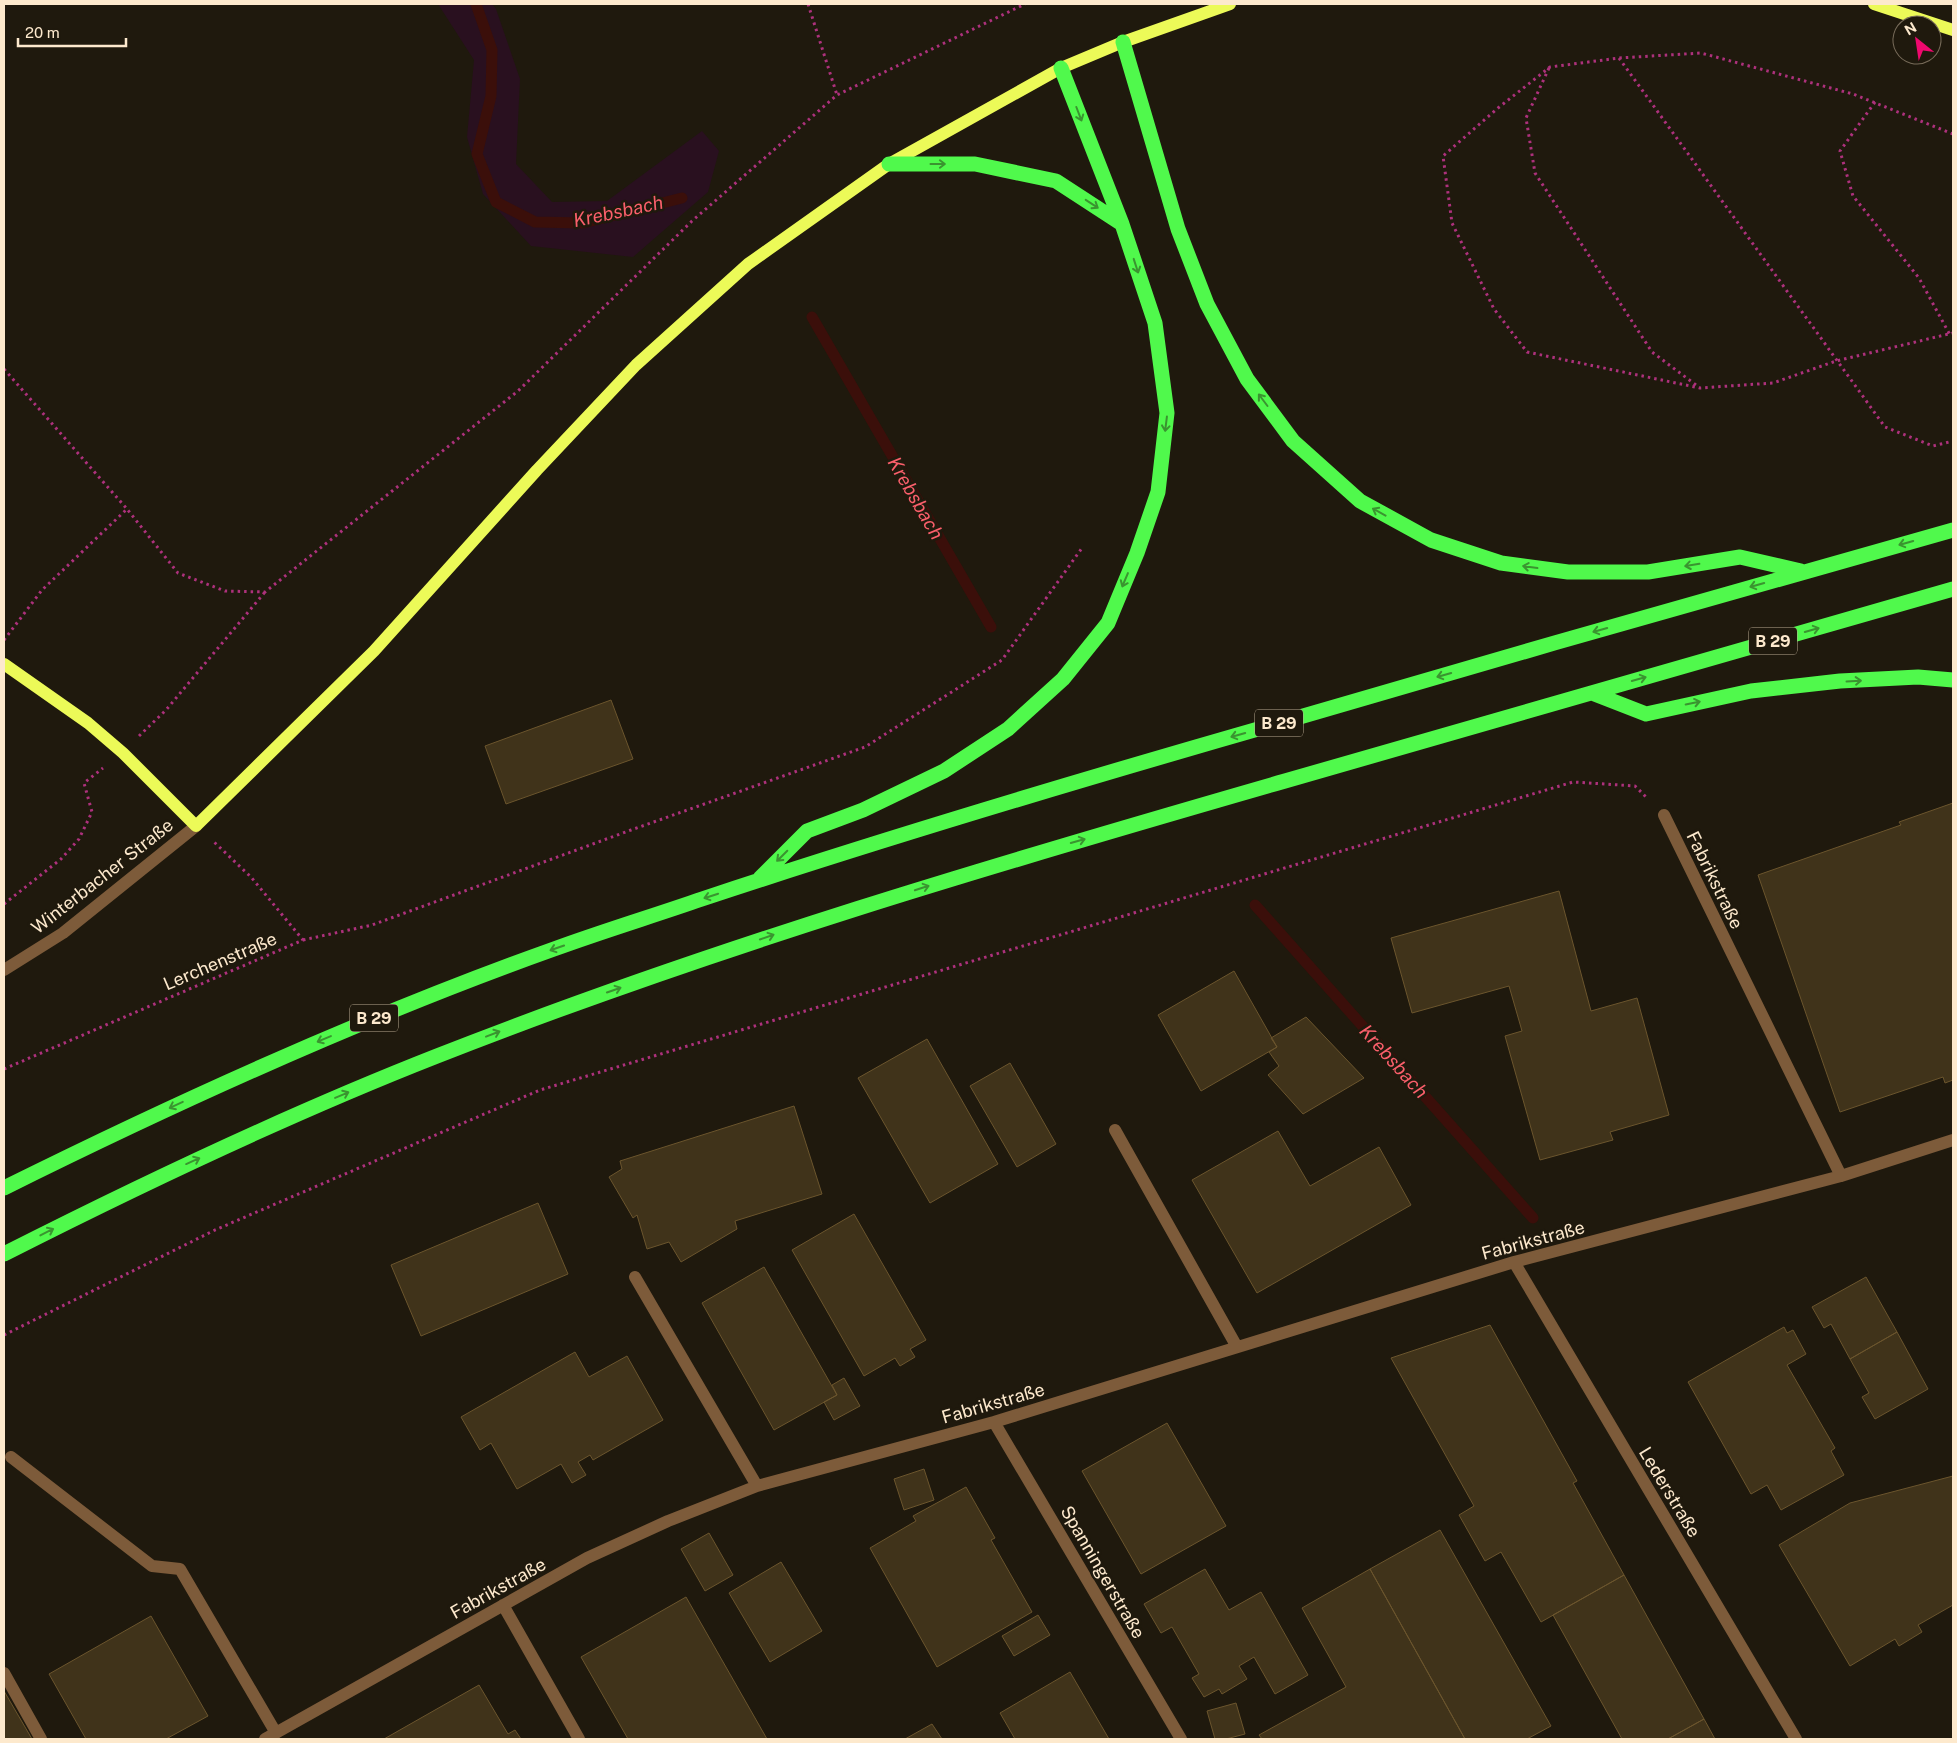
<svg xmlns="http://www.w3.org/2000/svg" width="1957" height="1743" font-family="'Public Sans',sans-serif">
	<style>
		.green { fill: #29101f }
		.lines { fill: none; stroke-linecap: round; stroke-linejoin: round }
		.stream { stroke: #3b0f0a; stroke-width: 11 }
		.building { fill: #40331a; stroke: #6b552d }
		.path { stroke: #ad317c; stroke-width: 3; stroke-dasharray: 2.5 4; stroke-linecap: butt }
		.minor { stroke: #7d5b3a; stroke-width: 12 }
		.major { stroke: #ecfa58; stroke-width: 12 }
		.highway { stroke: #50f94c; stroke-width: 15 }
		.oneway { stroke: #3a9430 }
		.labels { text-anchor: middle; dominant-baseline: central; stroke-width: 5; stroke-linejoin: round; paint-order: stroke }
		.shield { fill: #1f190d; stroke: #baab93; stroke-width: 1 }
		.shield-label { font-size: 16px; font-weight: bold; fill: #fde9cd }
		.street-label { font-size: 18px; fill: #fde9cd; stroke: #1f190d }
		.water-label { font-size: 19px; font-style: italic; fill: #fa5f6b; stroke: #1f190d }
	</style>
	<rect width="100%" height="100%" fill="#1f190d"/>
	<path class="green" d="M 438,4 L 492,4 L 496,9 L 520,79 L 516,164 L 552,202 L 607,201 L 702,131 L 719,151 L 708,192 L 633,257 L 531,246 L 483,194 L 467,137 L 474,60 Z"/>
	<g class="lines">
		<path class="stream" d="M 476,4 L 492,50 L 491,96 L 477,154 L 496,202 L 535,222 L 583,223 L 682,198
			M 812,317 L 991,627
			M 1255,905 L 1533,1218"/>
	</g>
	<path class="building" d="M 611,700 L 633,759 L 506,804 L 485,746 Z
		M 1953,803 L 1953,1080 L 1945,1083 L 1943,1077 L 1840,1112 L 1758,875 L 1901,825 L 1899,822 Z
		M 1559,891 L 1591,1011 L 1637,998 L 1669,1115 L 1610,1132 L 1613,1140 L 1540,1160 L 1505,1036 L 1522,1031 L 1509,986 L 1412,1013 L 1391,938 Z
		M 1234,971 L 1277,1047 L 1201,1091 L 1158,1015 Z
		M 1306,1017 L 1364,1078 L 1303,1114 L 1268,1075 L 1279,1066 L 1269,1052 L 1277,1047 L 1271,1038 Z
		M 927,1039 L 998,1164 L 930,1203 L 858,1078 Z
		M 1010,1063 L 1056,1144 L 1017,1167 L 970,1086 Z
		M 794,1106 L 822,1194 L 735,1221 L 737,1229 L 681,1262 L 669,1242 L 647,1249 L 637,1215 L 633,1218 L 609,1177 L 622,1169 L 620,1161 Z
		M 1278,1131 L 1310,1186 L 1379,1147 L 1411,1205 L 1257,1293 L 1192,1180 Z
		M 538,1203 L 568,1274 L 421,1336 L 391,1265 Z
		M 854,1214 L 926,1340 L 910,1349 L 915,1357 L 900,1366 L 895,1358 L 864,1376 L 792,1250 Z
		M 764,1267 L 837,1395 L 774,1430 L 702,1303 Z
		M 1866,1277 L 1897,1332 L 1850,1359 L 1831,1324 L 1824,1328 L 1812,1307 Z
		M 1490,1325 L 1577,1481 L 1573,1483 L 1624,1575 L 1541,1622 L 1501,1552 L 1485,1561 L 1459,1515 L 1474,1506 L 1391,1358 Z
		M 1784,1327 L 1787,1333 L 1793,1330 L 1806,1354 L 1787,1365 L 1835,1448 L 1831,1451 L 1844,1475 L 1781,1510 L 1767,1485 L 1751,1494 L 1688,1382 Z
		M 1897,1332 L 1928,1389 L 1875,1419 L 1862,1397 L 1869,1393 L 1850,1359 Z
		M 575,1352 L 589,1377 L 627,1356 L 663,1420 L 593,1460 L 590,1455 L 578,1462 L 586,1475 L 572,1483 L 561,1464 L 517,1489 L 491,1443 L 480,1450 L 461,1417 Z
		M 844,1378 L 860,1406 L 834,1420 L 824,1402 L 837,1395 L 832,1385 Z
		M 1167,1423 L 1226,1526 L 1141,1574 L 1082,1471 Z
		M 924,1469 L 934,1500 L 904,1510 L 894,1479 Z
		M 1953,1476 L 1953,1605 L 1918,1625 L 1922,1632 L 1899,1646 L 1895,1639 L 1850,1666 L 1779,1545 L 1850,1503 Z
		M 966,1487 L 995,1538 L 991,1540 L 1032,1612 L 937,1667 L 870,1548 L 916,1521 L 913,1516 Z
		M 1440,1530 L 1551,1726 L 1527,1739 L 1465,1739 L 1370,1569 Z
		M 709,1533 L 733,1575 L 705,1591 L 681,1549 Z
		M 781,1562 L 822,1631 L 770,1662 L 729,1593 Z
		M 1205,1569 L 1229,1610 L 1261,1592 L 1308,1675 L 1275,1694 L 1254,1657 L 1239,1666 L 1247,1679 L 1222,1694 L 1219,1689 L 1204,1697 L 1192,1678 L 1199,1674 L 1172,1627 L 1161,1633 L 1144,1604 Z
		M 1370,1569 L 1465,1739 L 1262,1739 L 1259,1735 L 1346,1687 L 1302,1608 Z
		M 1624,1575 L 1704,1719 L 1668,1739 L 1622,1739 L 1553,1615 Z
		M 686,1597 L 767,1739 L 628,1739 L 581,1657 Z
		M 1038,1615 L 1050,1635 L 1014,1656 L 1002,1636 Z
		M 151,1616 L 208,1716 L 166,1739 L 86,1739 L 49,1674 Z
		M 1070,1672 L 1109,1739 L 1015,1739 L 1000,1713 Z
		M 479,1685 L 508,1734 L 515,1730 L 521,1739 L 384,1739 Z
		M 4,1691 L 32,1739 L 4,1739 Z
		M 1236,1703 L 1245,1734 L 1226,1739 L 1215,1739 L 1207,1711 Z
		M 1704,1719 L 1715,1739 L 1668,1739 Z
		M 932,1724 L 942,1739 L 905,1739 Z"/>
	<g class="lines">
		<path class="path" d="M 808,4 L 837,95
			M 1619,58 L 1885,427 L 1933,446 L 1953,441
			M 1549,68 L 1526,118 L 1535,173 L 1652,352 L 1700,388
			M 1875,102 L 1840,151 L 1853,196 L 1919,278 L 1950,335
			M 1953,134 L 1853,94 L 1701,53 L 1619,58 L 1550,67 L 1498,108 L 1443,156 L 1452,223 L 1494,309 L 1527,352 L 1700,388 L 1773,383 L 1836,361 L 1953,333
			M 4,369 L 127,509
			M 4,640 L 42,590 L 127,509 L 178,573 L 225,591 L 265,592 L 518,391 L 692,221 L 837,95 L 1025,4
			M 139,736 L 166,710 L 265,592
			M 4,904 L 61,859 L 79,839 L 92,812 L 84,783 L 103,768
			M 303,940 L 372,925 L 631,830 L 865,747 L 1002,660 L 1082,548
			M 4,1069 L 303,940 L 251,877 L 214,842
			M 4,1335 L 215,1230 L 540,1090 L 1573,782 L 1635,786 L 1647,798"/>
		<path class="minor" d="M 1664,815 L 1841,1176
			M 4,970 L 63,933 L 196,826
			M 1115,1130 L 1237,1347
			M 1514,1262 L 1796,1739
			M 635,1277 L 757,1486
			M 994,1422 L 1181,1739
			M 11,1457 L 152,1566 L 180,1569 L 276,1733
			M 503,1605 L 579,1739
			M 4,1673 L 41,1739
			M 265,1739 L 587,1558 L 668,1521 L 757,1486 L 994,1422 L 1514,1262 L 1841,1176 L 1953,1140"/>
		<path class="major" d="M 1874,4 L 1953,30
			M 4,664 L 88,723 L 123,753 L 196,826 L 374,651 L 537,470 L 636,365 L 748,264 L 889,164 L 1061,68 L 1123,42 L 1230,4"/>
		<path class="highway" d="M 1123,42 L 1178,229 L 1207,304 L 1247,379 L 1293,441 L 1360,501 L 1431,540 L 1501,563 L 1568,572 L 1648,572 L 1740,557 L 1801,571
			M 889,164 L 975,164 L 1056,181 L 1122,224
			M 1592,693 L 1646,714 L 1751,691 L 1840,681 L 1918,677 L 1953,680
			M 760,878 L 807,831 L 863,810 L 944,771 L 1008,729 L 1063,679 L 1108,623 L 1137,553 L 1158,492 L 1167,413 L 1155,323 L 1122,224 L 1061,68
			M 4,1188 C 183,1099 366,1016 554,949 C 603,931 653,916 702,899 C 895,835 1090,777 1286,721 C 1508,656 1730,592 1953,530
			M 4,1254 C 146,1182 289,1114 437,1056 C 714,947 1000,863 1285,781 C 1508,717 1731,653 1953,589"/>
	</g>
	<defs><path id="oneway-shaft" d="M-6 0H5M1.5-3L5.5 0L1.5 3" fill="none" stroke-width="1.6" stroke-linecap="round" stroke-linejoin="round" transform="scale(1.25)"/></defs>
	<g class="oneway">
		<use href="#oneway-shaft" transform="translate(1079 114) rotate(69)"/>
		<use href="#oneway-shaft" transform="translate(938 164)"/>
		<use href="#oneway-shaft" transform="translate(1092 204) rotate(33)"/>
		<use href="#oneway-shaft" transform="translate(1136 266) rotate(72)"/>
		<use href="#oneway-shaft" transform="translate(1263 400) rotate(-127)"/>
		<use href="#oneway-shaft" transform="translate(1166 424) rotate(97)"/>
		<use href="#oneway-shaft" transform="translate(1379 512) rotate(-151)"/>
		<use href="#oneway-shaft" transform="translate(1906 543) rotate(164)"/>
		<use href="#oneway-shaft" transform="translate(1692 565) rotate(171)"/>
		<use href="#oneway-shaft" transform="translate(1530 567) rotate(-172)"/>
		<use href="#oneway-shaft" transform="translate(1125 580) rotate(113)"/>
		<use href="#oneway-shaft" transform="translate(1757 585) rotate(164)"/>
		<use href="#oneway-shaft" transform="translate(1600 630) rotate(164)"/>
		<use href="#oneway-shaft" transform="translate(1812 630) rotate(-16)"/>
		<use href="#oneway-shaft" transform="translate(1444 675) rotate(164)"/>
		<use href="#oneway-shaft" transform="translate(1639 679) rotate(-16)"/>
		<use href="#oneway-shaft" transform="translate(1854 681) rotate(-3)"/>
		<use href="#oneway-shaft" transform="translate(1693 703) rotate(-12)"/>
		<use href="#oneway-shaft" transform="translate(1238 735) rotate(164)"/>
		<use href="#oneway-shaft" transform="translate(1078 841) rotate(-16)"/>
		<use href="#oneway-shaft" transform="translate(782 856) rotate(135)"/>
		<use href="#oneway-shaft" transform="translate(922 888) rotate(-18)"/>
		<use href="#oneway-shaft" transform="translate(711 896) rotate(162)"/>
		<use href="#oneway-shaft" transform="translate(767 937) rotate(-19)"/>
		<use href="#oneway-shaft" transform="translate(557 948) rotate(161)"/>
		<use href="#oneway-shaft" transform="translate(614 990) rotate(-19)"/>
		<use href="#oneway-shaft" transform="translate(493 1034) rotate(-21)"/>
		<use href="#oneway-shaft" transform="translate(324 1039) rotate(157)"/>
		<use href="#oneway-shaft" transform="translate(342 1095) rotate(-23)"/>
		<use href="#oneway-shaft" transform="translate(176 1105) rotate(155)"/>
		<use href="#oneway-shaft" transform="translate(193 1161) rotate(-24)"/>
		<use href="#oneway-shaft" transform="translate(47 1232) rotate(-27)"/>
	</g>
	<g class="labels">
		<g class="shield">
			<rect x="1749" y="627.5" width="48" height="27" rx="4"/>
			<rect x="1255" y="709.5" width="48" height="27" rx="4"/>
			<rect x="350" y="1004.5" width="48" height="27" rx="4"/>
		</g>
		<g class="shield-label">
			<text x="1773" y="641">B 29</text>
			<text x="1279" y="723">B 29</text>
			<text x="374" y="1018">B 29</text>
		</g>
		<g class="street-label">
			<text transform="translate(102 876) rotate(-38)">Winterbacher Straße</text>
			<text transform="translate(1715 880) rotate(64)">Fabrikstraße</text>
			<text transform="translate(220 961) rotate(-23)">Lerchenstraße</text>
			<text transform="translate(1533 1240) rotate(-15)">Fabrikstraße</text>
			<text transform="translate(993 1403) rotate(-16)">Fabrikstraße</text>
			<text transform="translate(1670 1492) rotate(59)">Lederstraße</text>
			<text transform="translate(1103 1572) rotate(60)">Spanningerstraße</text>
			<text transform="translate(498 1588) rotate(-29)">Fabrikstraße</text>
		</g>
		<g class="water-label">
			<text transform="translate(618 211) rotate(-12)">Krebsbach</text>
			<text transform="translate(916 498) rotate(60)">Krebsbach</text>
			<text transform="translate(1394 1061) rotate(48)">Krebsbach</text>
		</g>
	</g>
	<rect width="1957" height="1743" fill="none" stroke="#fde9cd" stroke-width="10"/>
	<g transform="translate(1917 40) rotate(330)"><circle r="24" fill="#1f190d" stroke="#786c5a"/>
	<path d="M0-4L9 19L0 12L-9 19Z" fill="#ef086e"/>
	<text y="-8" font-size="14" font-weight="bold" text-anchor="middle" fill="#fde9cd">N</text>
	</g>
	<path d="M18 38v8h108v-8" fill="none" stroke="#fde9cd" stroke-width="2.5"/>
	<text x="25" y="38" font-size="15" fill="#fde9cd" stroke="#1f190d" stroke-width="4" paint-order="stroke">20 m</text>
</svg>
